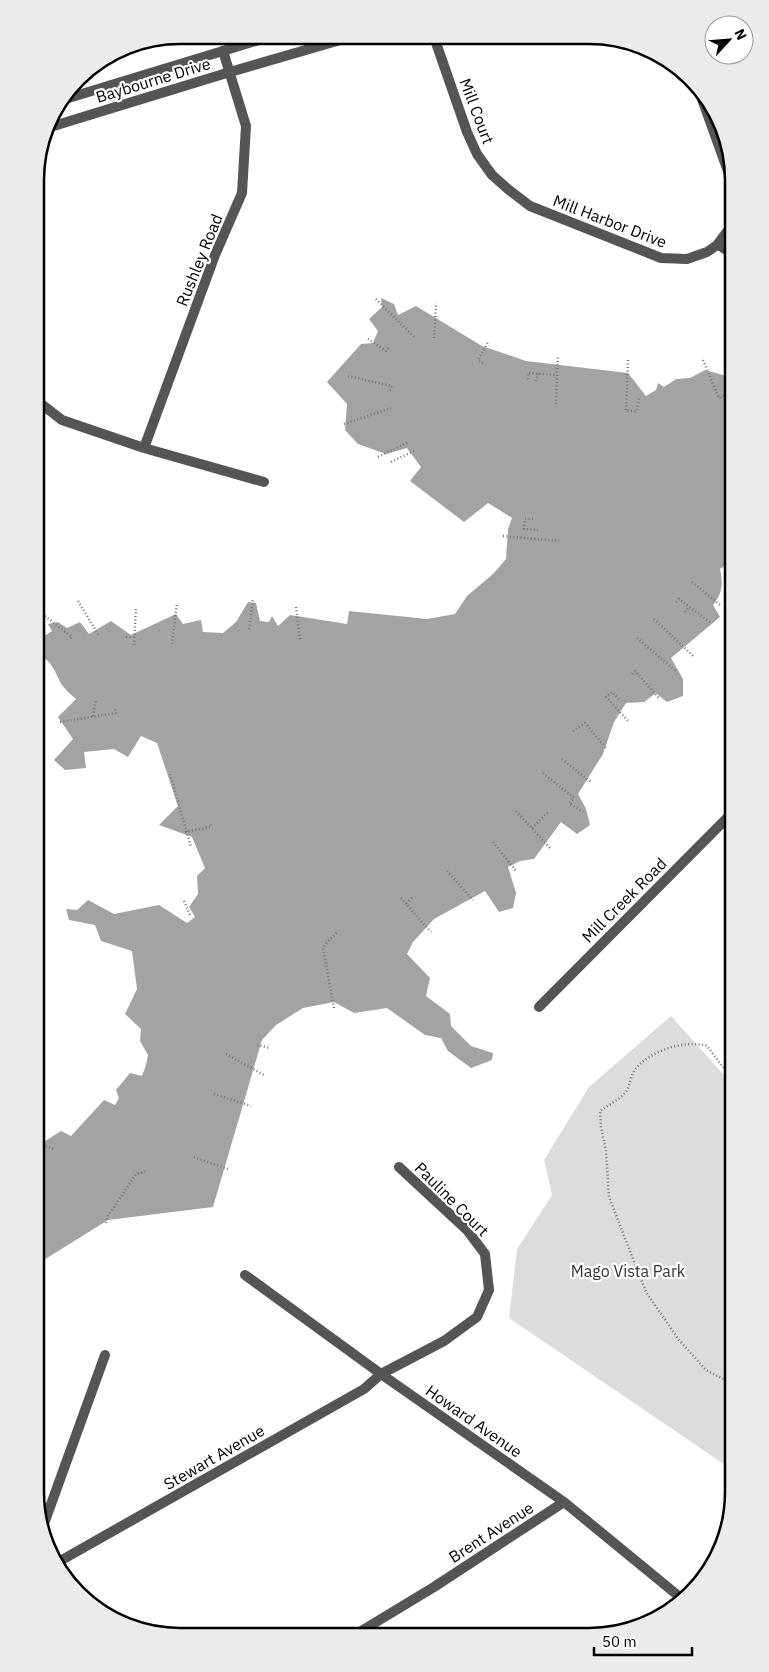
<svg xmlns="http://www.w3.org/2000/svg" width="769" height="1672" font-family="'IBM Plex Sans',sans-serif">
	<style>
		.green { fill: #dcdcdc }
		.water { fill: #a3a3a3 }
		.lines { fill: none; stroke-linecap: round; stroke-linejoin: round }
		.path { stroke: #777; stroke-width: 2.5; stroke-dasharray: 1 2.5; stroke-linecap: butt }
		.service { stroke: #555; stroke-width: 8 }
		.minor { stroke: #555; stroke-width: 10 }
		.tertiary { stroke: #555; stroke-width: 10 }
		.labels { text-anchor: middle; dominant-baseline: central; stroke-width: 4.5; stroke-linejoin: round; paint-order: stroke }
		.street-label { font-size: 16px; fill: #000; stroke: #fff }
		.park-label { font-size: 16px; fill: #333; stroke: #fff }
		.rim { fill: none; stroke: #000; stroke-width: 2.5 }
	</style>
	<rect width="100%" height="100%" fill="#fff"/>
	<path class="green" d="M 671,1016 L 732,1084 L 734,1471 L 509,1318 L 517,1249 L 552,1195 L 544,1160 L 589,1087 Z"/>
	<path class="water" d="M 381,298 L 394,304 L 398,315 L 416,306 L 482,346 L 526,361 L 628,373 L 646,396 L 656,390 L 658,383 L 664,387 L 676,379 L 690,378 L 705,370 L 730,377 L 730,563 L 720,569 C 723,585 723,592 713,605 L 720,617 L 671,658 L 683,679 L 683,696 L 667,702 L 656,693 L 644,702 L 626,703 L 614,722 L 603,754 L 578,794 L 586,809 L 590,825 L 577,834 L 561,822 L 534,859 L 520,861 L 508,867 L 516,893 L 513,908 L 499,912 L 485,891 L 434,919 L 413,942 L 407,954 L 430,978 L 426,996 L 450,1014 L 451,1026 L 471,1046 L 493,1053 L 492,1060 L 471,1068 L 448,1051 L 441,1038 L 425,1035 L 387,1008 L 354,1013 L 334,1002 L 303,1008 L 276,1025 L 262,1040 L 213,1207 L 108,1220 L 39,1263 L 39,1145 L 61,1131 L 71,1136 L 104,1100 L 115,1105 L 119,1098 L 116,1090 L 130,1073 L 142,1076 L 146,1065 L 148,1055 L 140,1041 L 141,1029 L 125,1014 L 137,989 L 132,951 L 101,941 L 95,925 L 69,920 L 66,909 L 77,910 L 88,900 L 114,914 L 159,905 L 187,923 L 195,917 L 189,907 L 198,894 L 197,876 L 205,868 L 192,837 L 159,825 L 178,806 L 157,743 L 141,736 L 128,757 L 114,749 L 84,752 L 86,768 L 65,770 L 54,760 L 73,739 L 58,717 L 76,699 C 71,695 66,690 62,685 C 55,673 52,659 37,655 L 37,626 L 46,635 L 52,631 L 48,624 L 58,622 L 67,628 L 80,622 L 89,634 L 111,621 L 131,635 L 176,614 L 183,624 L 201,620 L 203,632 L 223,633 L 236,622 L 248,602 L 256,603 L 260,621 L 269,622 L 272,616 L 278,626 L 290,615 L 347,624 L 349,611 L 427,619 L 455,614 L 467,596 L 493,574 L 506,559 L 508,529 L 512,518 L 488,503 L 464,522 L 410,481 L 421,467 L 407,448 L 386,454 L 358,444 L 345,430 L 347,404 L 327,382 L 361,344 L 373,343 L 378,331 L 369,319 L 382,307 Z"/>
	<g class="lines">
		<path class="path" d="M 376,299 L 415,338
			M 434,338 L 436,303
			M 368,339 L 386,351 L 389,347
			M 628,360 L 626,411 L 637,411 L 639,397
			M 703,360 L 719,398 L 730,394
			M 483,363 L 478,360 L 488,342
			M 348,376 L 392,386 L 389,392
			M 528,379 L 528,373 L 557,375
			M 536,381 L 538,373
			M 556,404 L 558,355
			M 344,424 L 391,408
			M 378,457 L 409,442
			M 391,462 L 416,450
			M 533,519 L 525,519 L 524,529 L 538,530
			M 503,536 L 559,541
			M 692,582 L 720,605
			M 78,601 L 99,636
			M 676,602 L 679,599 L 711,623
			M 296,607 L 300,640
			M 685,612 L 689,607
			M 45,616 L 72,637 L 69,640
			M 654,619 L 693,656
			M 249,629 L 253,598
			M 126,637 L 135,637
			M 637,638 L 676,671
			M 172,644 L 177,603
			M 134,645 L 136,608
			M 632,674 L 635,671 L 659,698
			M 619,699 L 612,692 L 606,697 L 629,722
			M 93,716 L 96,700
			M 60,722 L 116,713 L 115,709
			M 573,731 L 585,723 L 607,749
			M 562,759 L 592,783
			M 543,773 L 574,798 L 569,803 L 583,812
			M 170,774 L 191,847
			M 516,811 L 550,848
			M 532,828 L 548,812
			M 185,832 L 211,827 L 210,822
			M 493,842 L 517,872
			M 447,871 L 473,900
			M 401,898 L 406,904
			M 412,898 L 406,904 L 431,932
			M 184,901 L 191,917
			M 334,1008 L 323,947 L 338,931
			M 257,1045 L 270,1048
			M 226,1054 L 264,1075
			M 732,1079 L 707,1046 C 684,1039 647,1052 634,1071 C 630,1078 630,1087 625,1093 C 619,1100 608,1105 600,1111 L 601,1127 L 606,1151 L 609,1197 L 646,1292 L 679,1340 L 706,1370 L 733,1384
			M 214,1094 L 251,1106
			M 39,1144 L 54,1149
			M 194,1157 L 228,1169
			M 106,1223 L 108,1216 L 136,1174 L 148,1171"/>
		<path class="service" d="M 717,245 L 729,253"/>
		<path class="minor" d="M 434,37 L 467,132 L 477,154 L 492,175 L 509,190 L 530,206 L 661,258 L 687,259 L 707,252 L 717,245 L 729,229
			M 702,99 L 729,174
			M 36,400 L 62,420 L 144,448 L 215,255 L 242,193 L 246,126 L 223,51
			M 144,448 L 264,482
			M 539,1007 L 731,814
			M 245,1275 L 381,1374 L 564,1502 L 681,1598
			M 41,1532 L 105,1355
			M 60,1561 L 364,1389 L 381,1374 L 444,1341 L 477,1317 L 489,1290 L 485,1254 L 467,1230 L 399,1167
			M 358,1633 L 434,1587 L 564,1502"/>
		<path class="tertiary" d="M 62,100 L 272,36
			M 47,128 L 230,72 L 354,36"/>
	</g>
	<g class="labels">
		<g class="street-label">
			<text transform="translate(153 80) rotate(-17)">Baybourne Drive</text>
			<text transform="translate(477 111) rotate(69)">Mill Court</text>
			<text transform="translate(610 221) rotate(21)">Mill Harbor Drive</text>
			<text transform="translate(199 260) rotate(-68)">Rushley Road</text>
			<text transform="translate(624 900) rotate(-45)">Mill Creek Road</text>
			<text transform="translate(452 1199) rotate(45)">Pauline Court</text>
			<text transform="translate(474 1421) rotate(35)">Howard Avenue</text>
			<text transform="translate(214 1457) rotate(-30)">Stewart Avenue</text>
			<text transform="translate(491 1532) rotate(-33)">Brent Avenue</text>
		</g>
		<g class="park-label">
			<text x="628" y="1271">Mago Vista Park</text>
		</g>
	</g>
	<path d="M0 0H769V1672H0ZM180 44H589A136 136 0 0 1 725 180V1492A136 136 0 0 1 589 1628H180A136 136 0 0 1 44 1492V180A136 136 0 0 1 180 44Z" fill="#ebebeb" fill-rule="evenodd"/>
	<path class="rim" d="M180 44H589A136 136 0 0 1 725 180V1492A136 136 0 0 1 589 1628H180A136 136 0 0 1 44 1492V180A136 136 0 0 1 180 44Z"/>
	<g transform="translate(729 40) rotate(64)"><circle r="24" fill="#ffffff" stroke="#999999"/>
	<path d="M0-4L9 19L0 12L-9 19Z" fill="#000000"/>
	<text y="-8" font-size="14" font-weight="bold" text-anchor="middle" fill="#000000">N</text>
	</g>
	<path d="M594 1647v8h98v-8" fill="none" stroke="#000000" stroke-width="2.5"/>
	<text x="602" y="1647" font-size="15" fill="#000000" stroke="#ffffff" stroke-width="4" paint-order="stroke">50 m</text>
</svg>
